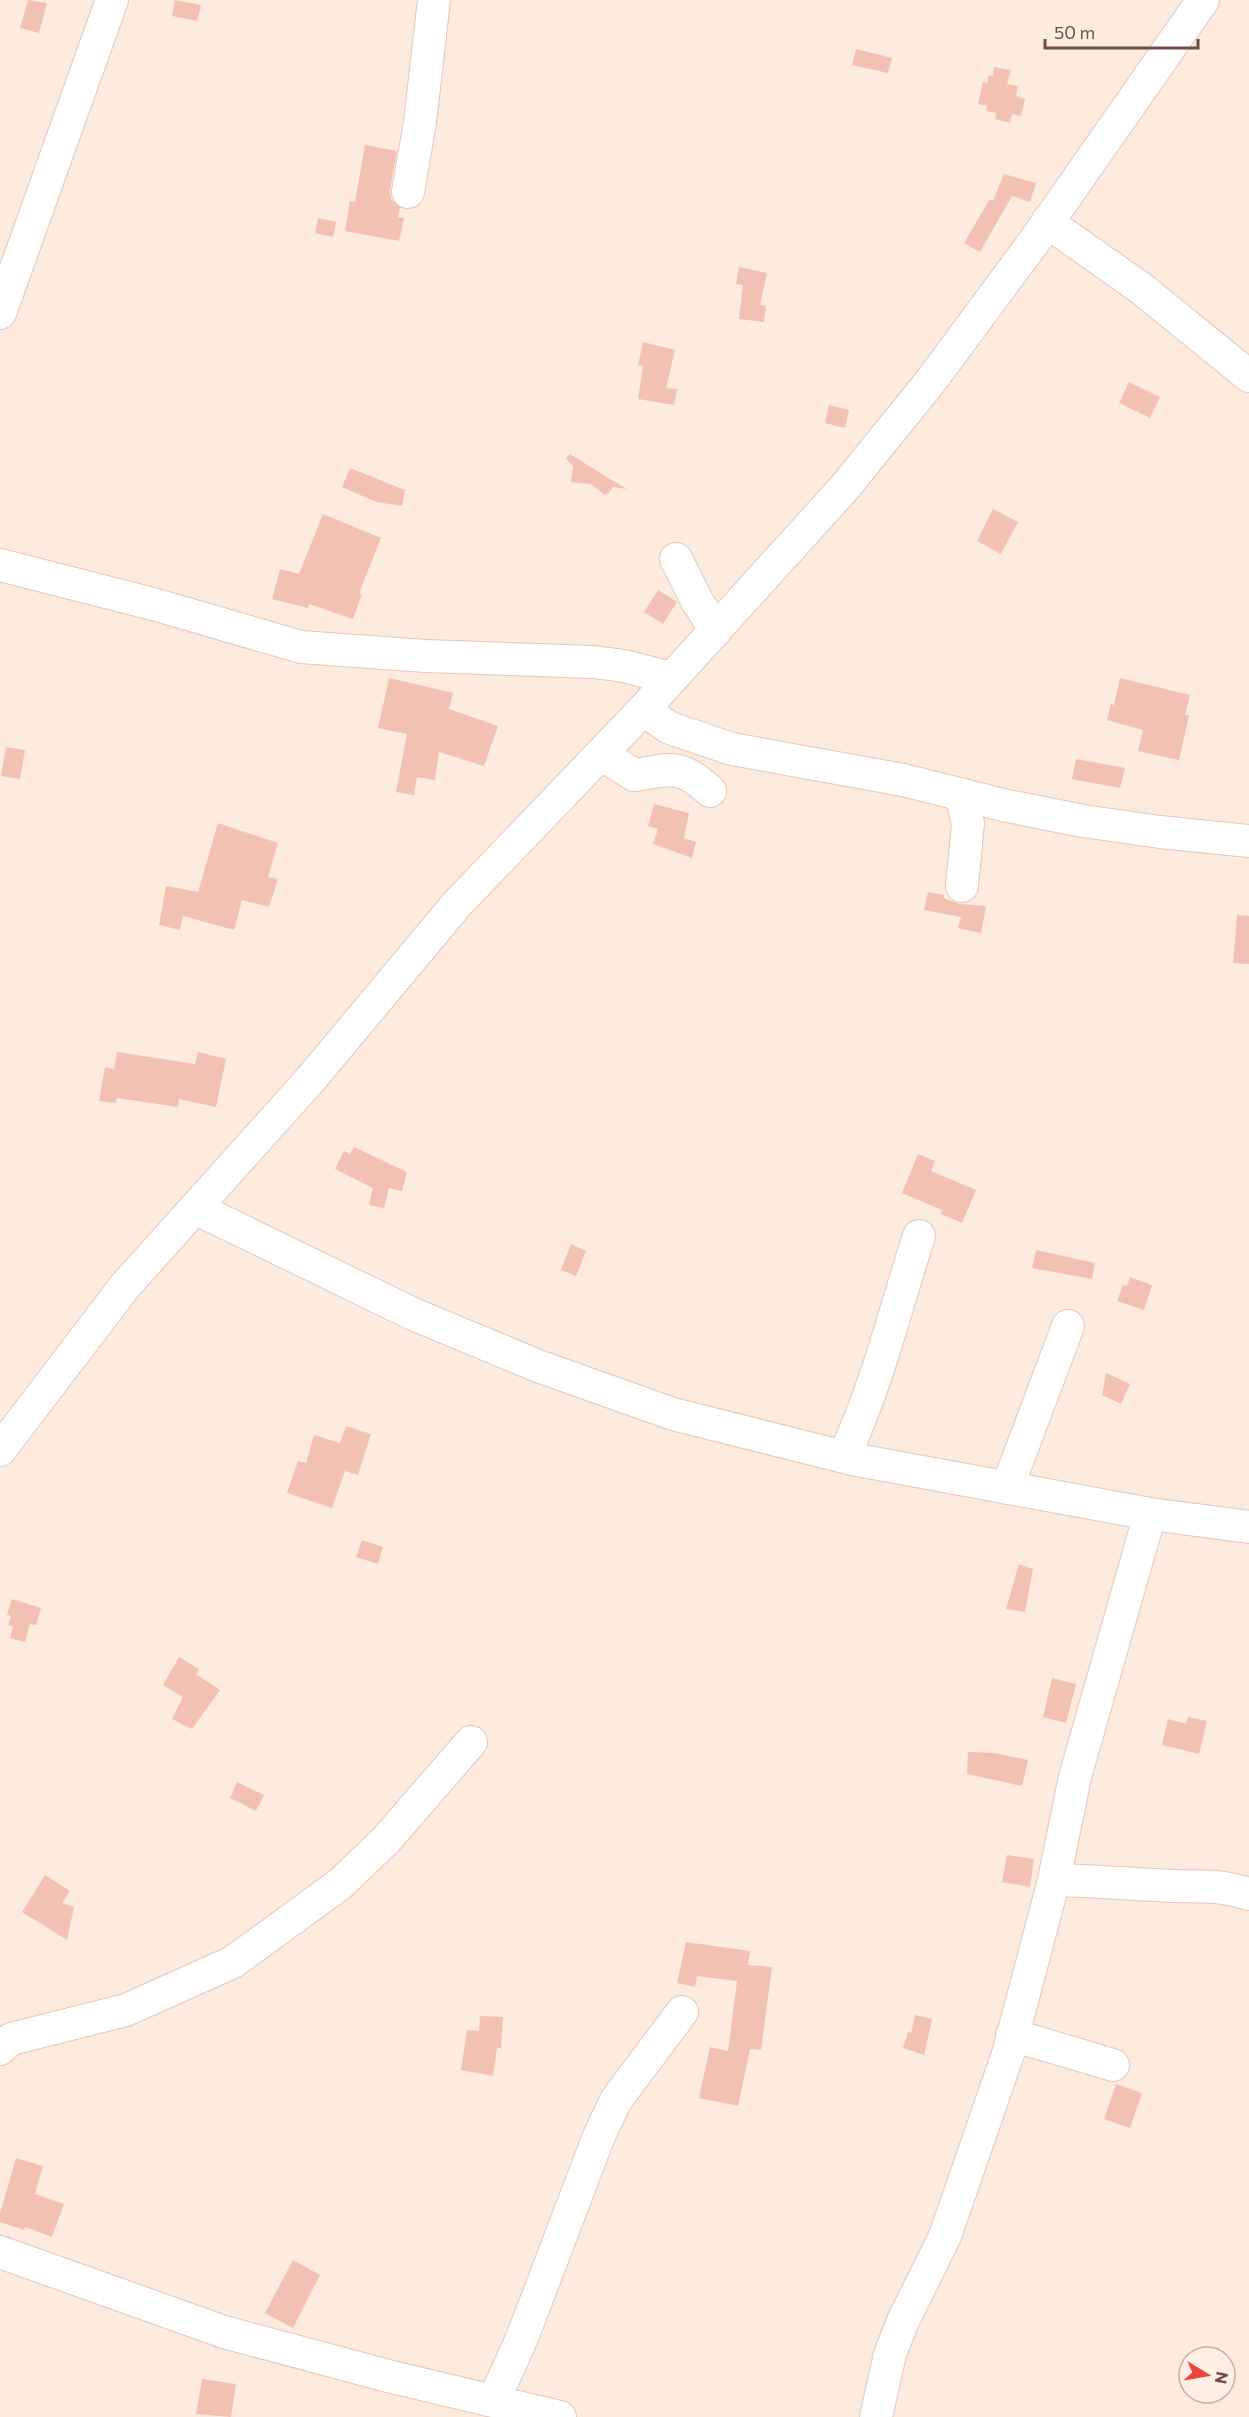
<svg xmlns="http://www.w3.org/2000/svg" width="1249" height="2417" font-family="Commissioner,sans-serif">
	<style>
		.building { fill: #f3c1b4 }
		.lines { fill: none; stroke-linecap: round; stroke-linejoin: round }
		.minor-casing { stroke: #e3c7bc; stroke-width: 34 }
		.minor { stroke: #fff; stroke-width: 32 }
	</style>
	<rect width="100%" height="100%" fill="#fdebdd"/>
	<path class="building" d="M 28,0 L 47,3 L 39,33 L 20,28 Z
		M 175,0 L 201,5 L 197,21 L 172,16 Z
		M 856,49 L 892,58 L 888,73 L 852,65 Z
		M 994,67 L 1011,70 L 1007,84 L 1018,86 L 1016,96 L 1025,99 L 1021,116 L 1012,114 L 1010,123 L 995,119 L 996,113 L 986,111 L 987,106 L 978,104 L 983,82 L 987,83 L 989,75 L 993,76 Z
		M 365,145 L 397,151 L 390,190 L 391,199 L 400,207 L 398,217 L 404,218 L 399,241 L 345,231 L 350,201 L 355,202 Z
		M 1004,174 L 1036,183 L 1030,202 L 1012,196 L 980,252 L 964,243 L 990,199 L 993,201 Z
		M 318,218 L 336,222 L 333,237 L 315,233 Z
		M 739,267 L 767,273 L 760,305 L 766,306 L 764,322 L 739,319 L 743,285 L 736,284 Z
		M 643,342 L 675,350 L 666,388 L 677,389 L 674,405 L 638,399 L 643,366 L 638,365 Z
		M 1129,382 L 1160,397 L 1150,418 L 1119,403 Z
		M 829,405 L 849,410 L 845,428 L 825,423 Z
		M 570,454 L 610,479 L 627,489 L 613,487 L 610,492 L 605,495 L 591,484 L 571,482 L 573,466 L 566,458 Z
		M 350,468 L 405,490 L 402,506 L 376,502 L 342,487 Z
		M 993,509 L 1018,522 L 1001,554 L 977,541 Z
		M 323,514 L 381,538 L 359,593 L 362,594 L 353,619 L 309,604 L 308,608 L 272,599 L 280,569 L 299,574 Z
		M 658,590 L 677,602 L 663,624 L 644,612 Z
		M 389,678 L 453,693 L 449,709 L 498,726 L 484,766 L 439,752 L 435,780 L 417,777 L 414,795 L 396,792 L 407,734 L 378,728 Z
		M 1120,678 L 1190,695 L 1185,715 L 1189,715 L 1179,760 L 1138,751 L 1143,730 L 1107,720 L 1111,704 L 1114,705 Z
		M 6,747 L 25,750 L 20,779 L 1,776 Z
		M 1076,759 L 1125,768 L 1120,788 L 1072,779 Z
		M 654,804 L 689,813 L 684,838 L 696,842 L 692,858 L 653,844 L 658,829 L 648,826 Z
		M 218,823 L 278,843 L 268,877 L 278,879 L 269,907 L 242,900 L 234,930 L 183,916 L 180,930 L 159,925 L 166,886 L 198,892 Z
		M 928,892 L 944,895 L 944,898 L 960,904 L 986,906 L 981,933 L 958,928 L 961,917 L 924,910 Z
		M 1237,915 L 1249,916 L 1249,964 L 1233,963 Z
		M 117,1052 L 195,1064 L 198,1052 L 226,1059 L 216,1107 L 179,1099 L 178,1107 L 117,1098 L 116,1103 L 99,1101 L 105,1067 L 114,1069 Z
		M 354,1147 L 407,1172 L 402,1191 L 389,1188 L 384,1208 L 369,1205 L 373,1188 L 335,1169 L 344,1151 L 350,1154 Z
		M 918,1154 L 935,1161 L 931,1171 L 976,1190 L 962,1223 L 941,1214 L 942,1210 L 902,1193 Z
		M 571,1244 L 586,1251 L 576,1276 L 561,1270 Z
		M 1036,1250 L 1095,1263 L 1092,1279 L 1032,1268 Z
		M 1130,1277 L 1152,1285 L 1144,1310 L 1117,1301 L 1123,1285 L 1127,1286 Z
		M 1106,1373 L 1130,1384 L 1121,1404 L 1102,1395 Z
		M 346,1426 L 371,1434 L 358,1475 L 345,1471 L 332,1508 L 287,1493 L 298,1461 L 306,1463 L 314,1435 L 340,1443 Z
		M 362,1540 L 383,1547 L 378,1564 L 356,1557 Z
		M 1019,1564 L 1033,1569 L 1025,1612 L 1006,1609 Z
		M 12,1599 L 41,1608 L 36,1625 L 30,1624 L 25,1642 L 10,1638 L 13,1626 L 8,1625 L 11,1616 L 7,1615 Z
		M 179,1657 L 199,1669 L 196,1674 L 220,1690 L 192,1729 L 172,1719 L 183,1697 L 163,1685 Z
		M 1052,1678 L 1076,1684 L 1066,1723 L 1043,1717 Z
		M 1188,1717 L 1207,1721 L 1199,1754 L 1162,1745 L 1168,1719 L 1186,1724 Z
		M 968,1752 L 995,1753 L 1028,1760 L 1022,1786 L 967,1774 Z
		M 237,1782 L 264,1795 L 256,1811 L 230,1798 Z
		M 1007,1855 L 1034,1859 L 1030,1887 L 1002,1882 Z
		M 45,1875 L 70,1891 L 62,1903 L 74,1907 L 67,1940 L 22,1912 Z
		M 686,1942 L 750,1951 L 748,1965 L 772,1967 L 761,2050 L 750,2049 L 738,2106 L 699,2098 L 710,2047 L 728,2051 L 737,1981 L 697,1976 L 695,1987 L 677,1983 Z
		M 915,2015 L 932,2019 L 924,2055 L 903,2048 L 908,2032 L 911,2033 Z
		M 480,2016 L 503,2017 L 501,2048 L 497,2048 L 493,2076 L 461,2070 L 467,2030 L 479,2031 Z
		M 1116,2084 L 1142,2093 L 1130,2128 L 1104,2119 Z
		M 16,2158 L 43,2166 L 35,2194 L 64,2204 L 52,2237 L 25,2227 L 24,2230 L 0,2222 L 0,2213 Z
		M 293,2260 L 320,2275 L 293,2328 L 265,2313 Z
		M 202,2379 L 236,2384 L 231,2417 L 196,2414 Z"/>
	<g class="lines">
		<g class="minor-casing">
			<path id="minor" d="M 408,192 L 420,122 L 434,0
				M 1047,222 L 1142,289 L 1249,376
				M 0,313 L 112,0
				M 676,559 L 697,601 L 716,630
				M 0,565 L 153,604 L 301,647 L 426,656 L 594,662 L 624,666 L 671,678
				M 643,710 L 670,728 L 732,749 L 903,780 L 1003,805 L 1083,821 L 1160,832 L 1249,841
				M 601,754 L 634,775 C 672,770 678,762 710,791
				M 961,794 L 968,824 L 962,886
				M 195,1208 L 413,1314 L 538,1366 L 673,1414 L 852,1459 L 1150,1514 L 1249,1527
				M 0,1450 L 125,1286 L 310,1080 L 457,904 L 643,710 L 845,487 L 930,382 L 1036,239 L 1203,0
				M 844,1456 C 877,1386 895,1310 919,1236
				M 1007,1488 L 1068,1326
				M 1054,1880 C 1093,1881 1132,1884 1171,1886 C 1202,1887 1218,1884 1249,1894
				M 1012,2035 L 1113,2065
				M 0,2049 L 11,2039 L 126,2010 L 233,1962 L 340,1884 L 386,1840 L 471,1742
				M 0,2252 L 224,2332 L 388,2376 L 560,2417
				M 494,2400 L 522,2338 L 599,2136 L 616,2100 L 682,2012
				M 876,2417 L 890,2354 L 903,2321 L 945,2236 L 1008,2054 L 1054,1880 L 1075,1777 L 1150,1514"/>
		</g>
		<use href="#minor" class="minor"/>
	</g>
	<g transform="translate(1207 2375) rotate(101)"><circle r="28" fill="#ffefe4" stroke="#c7aea4" stroke-width="1.5"/>
	<path d="M0-4.5L10 22L0 15L-10 22Z" fill="#ec433d"/>
	<text y="-9" font-size="16" font-weight="bold" text-anchor="middle" fill="#734d45">N</text>
	</g>
	<path d="M1045 39v9h153v-9" fill="none" stroke="#734d45" stroke-width="3"/>
	<text x="1054" y="39" font-size="18" fill="#734d45" stroke="#ffefe4" stroke-width="4.5" paint-order="stroke">50 m</text>
</svg>
